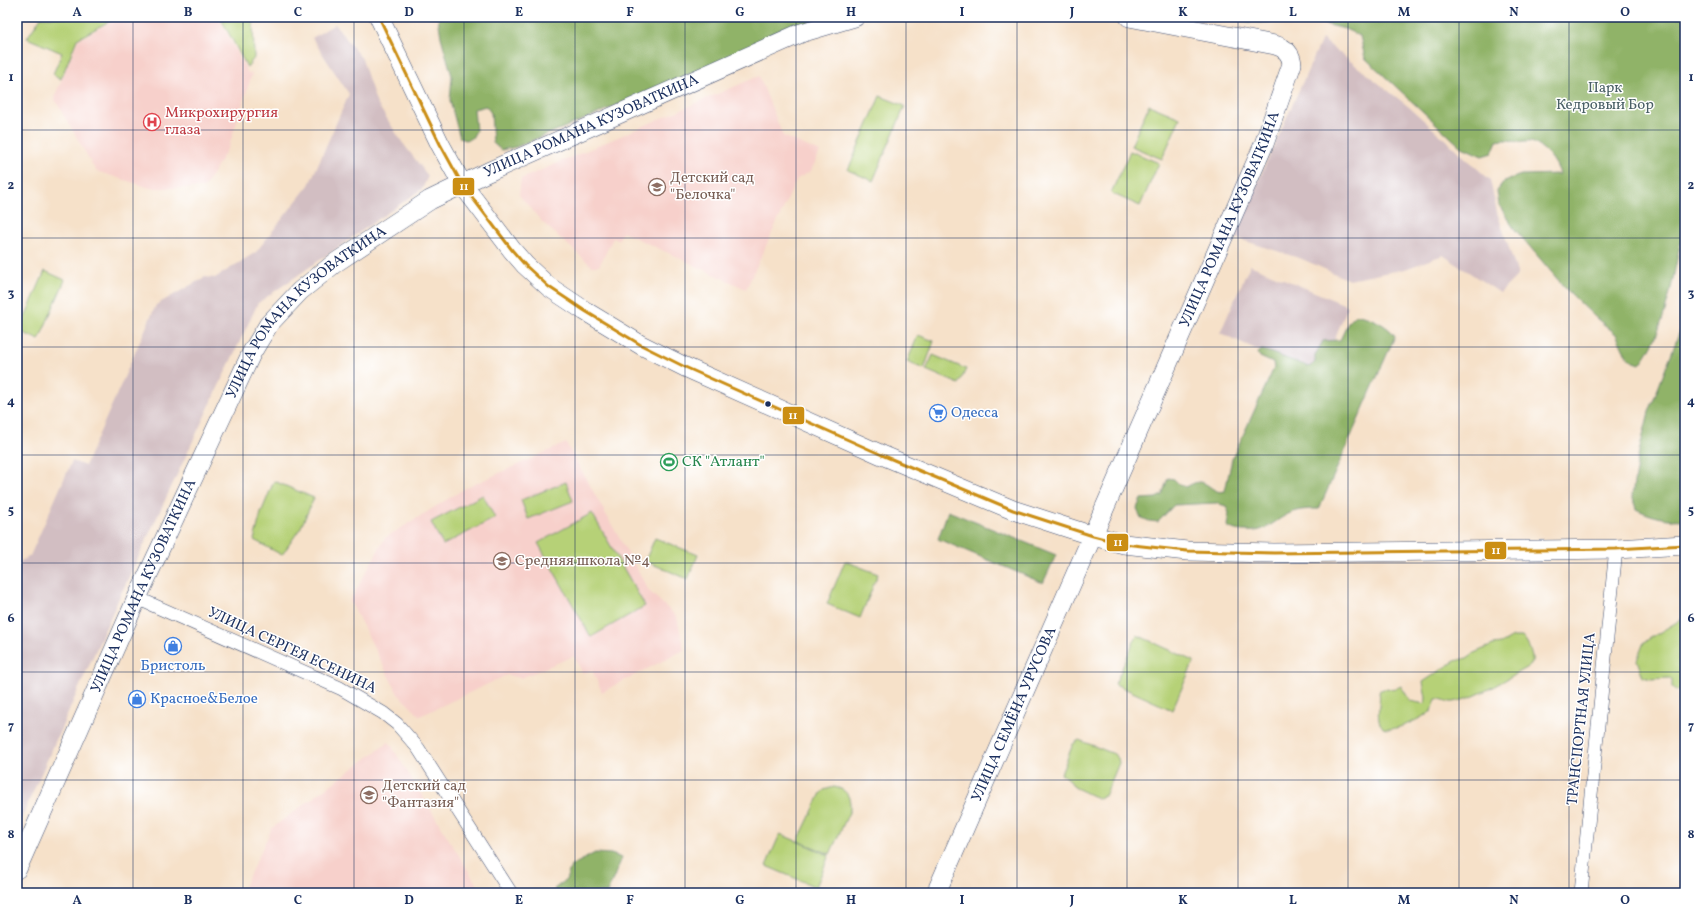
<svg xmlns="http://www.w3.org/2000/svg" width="1702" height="910" font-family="Vollkorn,serif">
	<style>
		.built { fill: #f7d0cb }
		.industrial { fill: #d2bec2 }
		.green { fill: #b6d177; stroke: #68806a }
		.forest { fill: #90b368; stroke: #567163 }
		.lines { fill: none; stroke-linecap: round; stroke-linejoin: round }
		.street-casing { stroke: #3c4a6e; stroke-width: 14 }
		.secondary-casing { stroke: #3c4a6e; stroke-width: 20 }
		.street { stroke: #fff; stroke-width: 13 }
		.secondary { stroke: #fff; stroke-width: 19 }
		.bus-1-casing { stroke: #fff; stroke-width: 6 }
		.bus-1 { stroke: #cb8e13; stroke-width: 3 }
		.grid { fill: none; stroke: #1b2f5e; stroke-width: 1; stroke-opacity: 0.55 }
		.bus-dot { fill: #1b2f5e; stroke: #fff; stroke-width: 1.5 }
		.labels { text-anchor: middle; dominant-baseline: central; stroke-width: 3; stroke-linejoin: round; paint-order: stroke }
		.park-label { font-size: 15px; fill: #4a6066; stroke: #fff }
		.health-label { font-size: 15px; fill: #be3a42; stroke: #fff; text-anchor: start }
		.street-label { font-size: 15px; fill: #1b2f5e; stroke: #fff }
		.education-label { font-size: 15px; fill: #785e54; stroke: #fff; text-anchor: start }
		.shop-label { font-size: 15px; fill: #366cbe; stroke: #fff; text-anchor: start }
		.leisure-label { font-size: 15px; fill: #27864d; stroke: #fff; text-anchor: start }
		.line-badge { stroke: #fff; stroke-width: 1.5 }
		.badge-label { font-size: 11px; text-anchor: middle; font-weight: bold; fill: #fff }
		.neatline { fill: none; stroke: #1b2f5e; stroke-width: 1.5 }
		.grid-label { font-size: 13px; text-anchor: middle; font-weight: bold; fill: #1b2f5e }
	</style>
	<rect width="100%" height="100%" fill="#fff"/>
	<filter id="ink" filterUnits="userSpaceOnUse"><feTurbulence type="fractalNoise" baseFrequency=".025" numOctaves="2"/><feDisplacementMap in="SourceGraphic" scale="8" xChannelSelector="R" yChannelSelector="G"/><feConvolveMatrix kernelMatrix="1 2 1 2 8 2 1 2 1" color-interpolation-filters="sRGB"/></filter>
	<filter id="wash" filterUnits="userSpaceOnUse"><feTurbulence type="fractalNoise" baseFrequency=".012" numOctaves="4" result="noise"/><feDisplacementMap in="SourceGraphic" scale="16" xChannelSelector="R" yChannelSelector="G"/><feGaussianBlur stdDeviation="0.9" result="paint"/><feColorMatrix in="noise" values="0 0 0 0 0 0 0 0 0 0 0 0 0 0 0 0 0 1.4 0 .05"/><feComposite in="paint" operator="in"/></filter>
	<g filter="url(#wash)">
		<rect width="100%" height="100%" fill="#f6e1c9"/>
		<path class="built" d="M 120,17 L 218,17 L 248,73 L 252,74 L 229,146 L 204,188 L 150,188 L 96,171 L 54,98 L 78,40 Z
			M 759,76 L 783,136 L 820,152 L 811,171 L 797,179 L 746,289 L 623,232 L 618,240 L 613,238 L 599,266 L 592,266 L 542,222 L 519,195 L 521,179 Z
			M 566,443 L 649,591 L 677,617 L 684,650 L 602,692 L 592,670 L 583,674 L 574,656 L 521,678 L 507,675 L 420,716 L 398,694 L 350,601 L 385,538 L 464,489 Z
			M 389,742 L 482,893 L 241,893 L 272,828 Z"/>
		<path class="industrial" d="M 335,24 L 362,59 L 376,102 L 402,142 L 428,176 L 422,189 L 258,303 L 118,600 L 17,828 L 17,570 L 21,561 L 30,556 L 72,461 L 85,466 L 156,305 L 205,277 L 215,278 L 256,252 L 309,185 L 349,94 L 312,38 Z
			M 1322,39 L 1409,107 L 1490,180 L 1497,212 L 1518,275 L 1500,293 L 1443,255 L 1405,269 L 1349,280 L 1302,259 L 1233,237 Z
			M 1250,265 L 1348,306 L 1319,377 L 1220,333 Z"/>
		<path class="green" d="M 41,17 L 117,17 L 77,39 L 61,79 L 53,74 L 62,53 L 27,38 Z
			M 220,17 L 253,17 L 254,58 L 247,67 Z
			M 880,96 L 905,106 L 873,181 L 848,170 Z
			M 1149,105 L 1180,118 L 1162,159 L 1131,146 Z
			M 1130,151 L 1159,163 L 1140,206 L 1111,193 Z
			M 45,271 L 65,280 L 39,340 L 19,331 Z
			M 918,335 L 934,341 L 924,369 L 907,362 Z
			M 933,355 L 966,369 L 959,384 L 926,370 Z
			M 274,481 L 314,498 L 301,527 L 282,555 L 254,540 L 261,513 Z
			M 566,482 L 573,501 L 528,519 L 521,500 Z
			M 483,495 L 495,518 L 443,545 L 431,522 Z
			M 592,513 L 645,606 L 591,637 L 538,543 Z
			M 655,538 L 698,555 L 688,579 L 645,561 Z
			M 845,561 L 878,574 L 860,618 L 827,604 Z
			M 1685,617 L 1685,690 L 1677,691 L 1672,687 L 1672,680 L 1669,678 L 1651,679 L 1643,677 L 1637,660 L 1644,642 Z
			M 1137,635 L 1194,661 L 1172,710 L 1115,684 Z
			M 1513,637 L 1522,637 C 1528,643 1535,657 1531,665 C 1507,678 1481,697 1454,702 C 1447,703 1443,698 1436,699 L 1432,711 C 1421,718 1394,733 1383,728 C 1382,725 1379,724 1379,720 C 1377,710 1381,701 1379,691 C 1387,686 1394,691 1401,686 L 1410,701 L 1425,704 L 1426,698 L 1423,682 L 1455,661 L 1467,658 L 1474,653 L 1493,645 L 1501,644 Z
			M 1079,740 L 1114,754 L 1118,758 L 1119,763 L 1105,796 L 1097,798 L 1074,787 L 1068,778 L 1061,774 L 1073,744 Z
			M 834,787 C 847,789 851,797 850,810 L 830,854 L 798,841 L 821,793 L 824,790 Z
			M 780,834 L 829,855 L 816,887 L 766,866 Z"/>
		<path class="forest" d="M 438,17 L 821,17 L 590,117 L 516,147 L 501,150 L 493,143 L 491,113 L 486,106 L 474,109 L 476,131 L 472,138 L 466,140 L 460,138 L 450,101 L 452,76 L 441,37 Z
			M 1219,17 L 1284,17 C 1264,28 1241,20 1219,17 Z
			M 1296,17 L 1685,17 L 1685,238 L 1680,245 C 1672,283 1664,334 1640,364 L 1632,361 L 1624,351 L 1616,334 L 1596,318 L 1565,288 L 1513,227 L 1499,205 L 1497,191 L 1505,181 L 1521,175 L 1560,174 C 1556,161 1545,147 1531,142 C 1527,141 1522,143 1518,142 C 1508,140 1508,139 1497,141 L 1492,153 L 1482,156 L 1460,146 L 1365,58 L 1360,36 L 1345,29 Z
			M 1356,315 C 1368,315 1389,326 1395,336 L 1319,509 C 1312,509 1304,509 1297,511 C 1276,516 1269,534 1245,531 C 1238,531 1233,530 1227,526 L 1229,513 L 1226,506 L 1216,503 L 1174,505 L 1158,522 L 1149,521 L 1140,517 L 1137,508 L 1141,499 L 1156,498 L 1162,495 L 1168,478 L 1174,479 L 1179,484 L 1186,487 C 1190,485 1195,482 1199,482 C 1209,482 1214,495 1225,491 L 1232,459 L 1274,368 L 1273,363 L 1260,357 L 1258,353 L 1262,350 L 1266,351 L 1310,367 L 1315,362 L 1315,355 L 1323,341 L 1340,340 L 1348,323 Z
			M 1685,318 L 1685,520 C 1667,520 1652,517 1636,509 L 1632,495 L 1639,452 L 1649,412 Z
			M 948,511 L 1056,555 L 1043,583 L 938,539 Z
			M 595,853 L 611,854 L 622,858 L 607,893 L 558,893 L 554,889 L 566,880 L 571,866 Z"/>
	</g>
	<g filter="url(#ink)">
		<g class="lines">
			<g class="street-casing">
				<path id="street" d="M 137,598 L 340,688 L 383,713 L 397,724 L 418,748 L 511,893
					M 1581,893 L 1616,549"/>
			</g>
			<g class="secondary-casing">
				<g id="secondary">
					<path d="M 379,17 L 440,144 L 462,184 L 512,250 L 525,265 L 549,287 L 585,311 L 641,345 L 685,367 L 882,455 L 1013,510 L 1093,536 L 1124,544 L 1187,551 L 1274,553 L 1616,549 L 1685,545"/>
					<path id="s1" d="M 17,869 L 137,598 L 252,352 L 269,324 L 300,291 L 335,263 L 430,200 L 488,172 L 801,33 L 855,17"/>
					<path id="s2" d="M 936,893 L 1264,144 L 1292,64 C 1291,53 1285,48 1275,45 L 1129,17"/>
				</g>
			</g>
			<use href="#street" class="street"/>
			<use href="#secondary" class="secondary"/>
			<g class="bus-1-casing">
				<path id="bus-1" d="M 379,17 L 440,144 L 462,184 L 512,250 L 525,265 L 549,287 L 585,311 L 641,345 L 685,367 L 882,455 L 1013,510 L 1093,536 L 1124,544 L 1187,551 L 1274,553 L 1616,549 L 1685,545"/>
			</g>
			<use href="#bus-1" class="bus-1"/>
		</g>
	</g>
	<path class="grid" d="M 133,17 L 133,893M 243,17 L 243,893M 354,17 L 354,893M 464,17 L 464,893M 575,17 L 575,893M 685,17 L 685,893M 796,17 L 796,893M 906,17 L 906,893M 1017,17 L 1017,893M 1127,17 L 1127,893M 1238,17 L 1238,893M 1348,17 L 1348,893M 1459,17 L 1459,893M 1569,17 L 1569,893M 17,130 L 1685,130M 17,238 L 1685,238M 17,347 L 1685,347M 17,455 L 1685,455M 17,563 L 1685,563M 17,672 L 1685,672M 17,780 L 1685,780"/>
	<defs>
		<g id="hospital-ring" transform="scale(0.9)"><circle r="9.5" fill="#fff" stroke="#e0444e" stroke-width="1.5"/><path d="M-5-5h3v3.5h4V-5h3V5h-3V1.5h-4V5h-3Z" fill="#e0444e"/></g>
		<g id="school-ring" transform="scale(0.9)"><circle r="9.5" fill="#fff" stroke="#8d6e63" stroke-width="1.5"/><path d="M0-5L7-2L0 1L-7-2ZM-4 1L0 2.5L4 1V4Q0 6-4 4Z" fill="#8d6e63"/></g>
		<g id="supermarket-ring" transform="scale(0.9)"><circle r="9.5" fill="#fff" stroke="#3f7fe0" stroke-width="1.5"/><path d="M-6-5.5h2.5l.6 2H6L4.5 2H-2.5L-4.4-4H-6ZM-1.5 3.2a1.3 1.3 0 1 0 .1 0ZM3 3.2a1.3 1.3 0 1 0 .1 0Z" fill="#3f7fe0"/></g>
		<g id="stadium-ring" transform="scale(0.9)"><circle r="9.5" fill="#fff" stroke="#2e9e5b" stroke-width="1.5"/><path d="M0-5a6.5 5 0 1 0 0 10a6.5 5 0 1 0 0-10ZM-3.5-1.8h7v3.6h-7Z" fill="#2e9e5b"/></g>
		<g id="shop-ring" transform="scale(0.9)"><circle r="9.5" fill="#fff" stroke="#3f7fe0" stroke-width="1.5"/><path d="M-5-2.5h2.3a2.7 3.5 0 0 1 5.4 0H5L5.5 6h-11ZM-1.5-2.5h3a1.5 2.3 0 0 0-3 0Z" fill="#3f7fe0"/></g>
	</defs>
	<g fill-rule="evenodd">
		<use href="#hospital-ring" x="152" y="122"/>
		<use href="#school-ring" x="657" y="187"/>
		<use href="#supermarket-ring" x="938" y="413"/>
		<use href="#stadium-ring" x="669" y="462"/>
		<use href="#school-ring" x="502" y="561"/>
		<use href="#shop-ring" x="173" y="646"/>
		<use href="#shop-ring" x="137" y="699"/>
		<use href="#school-ring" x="369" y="795"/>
	</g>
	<circle class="bus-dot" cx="768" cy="404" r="3.5"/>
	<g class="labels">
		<g class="park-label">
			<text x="1605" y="88">Парк<tspan x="1605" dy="17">Кедровый Бор</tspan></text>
		</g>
		<g class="health-label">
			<text x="165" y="113">Микрохирургия<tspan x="165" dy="17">глаза</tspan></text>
		</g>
		<g class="street-label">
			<text stroke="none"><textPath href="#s1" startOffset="982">УЛИЦА РОМАНА КУЗОВАТКИНА</textPath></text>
			<text stroke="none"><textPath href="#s2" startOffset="735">УЛИЦА РОМАНА КУЗОВАТКИНА</textPath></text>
			<text stroke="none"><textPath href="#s1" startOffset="634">УЛИЦА РОМАНА КУЗОВАТКИНА</textPath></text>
			<text stroke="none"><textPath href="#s1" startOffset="310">УЛИЦА РОМАНА КУЗОВАТКИНА</textPath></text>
			<text transform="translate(292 651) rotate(25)">УЛИЦА СЕРГЕЯ ЕСЕНИНА</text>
			<text stroke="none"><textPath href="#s2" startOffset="195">УЛИЦА СЕМЁНА УРУСОВА</textPath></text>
			<text transform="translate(1582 719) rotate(-84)">ТРАНСПОРТНАЯ УЛИЦА</text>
		</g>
		<g class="education-label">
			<text x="670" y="178">Детский сад<tspan x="670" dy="17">"Белочка"</tspan></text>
			<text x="515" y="561">Средняя школа №4</text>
			<text x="382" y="786">Детский сад<tspan x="382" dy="17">"Фантазия"</tspan></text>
		</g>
		<g class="shop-label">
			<text x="951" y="413">Одесса</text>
			<text x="173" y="666" text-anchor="middle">Бристоль</text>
			<text x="150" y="699">Красное&amp;Белое</text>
		</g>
		<g class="leisure-label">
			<text x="682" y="462">СК "Атлант"</text>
		</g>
	</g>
	<g class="line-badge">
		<rect x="452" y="177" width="23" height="19" rx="4" fill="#cb8e13"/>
		<rect x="782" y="406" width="23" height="19" rx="4" fill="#cb8e13"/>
		<rect x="1106" y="533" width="23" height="19" rx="4" fill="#cb8e13"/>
		<rect x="1484" y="541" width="23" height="19" rx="4" fill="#cb8e13"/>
	</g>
	<g class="badge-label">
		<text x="464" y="190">11</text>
		<text x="793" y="419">11</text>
		<text x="1118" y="546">11</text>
		<text x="1496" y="554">11</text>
	</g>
	<rect width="1702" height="910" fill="none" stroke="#fff" stroke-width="44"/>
	<rect x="22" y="22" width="1658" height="866" class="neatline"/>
	<g class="grid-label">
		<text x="77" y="16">A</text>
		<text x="188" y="16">B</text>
		<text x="298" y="16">C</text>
		<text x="409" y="16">D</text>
		<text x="519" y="16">E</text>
		<text x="630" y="16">F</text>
		<text x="740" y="16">G</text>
		<text x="851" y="16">H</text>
		<text x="962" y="16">I</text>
		<text x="1072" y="16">J</text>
		<text x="1183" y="16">K</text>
		<text x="1293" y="16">L</text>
		<text x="1404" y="16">M</text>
		<text x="1514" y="16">N</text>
		<text x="1625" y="16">O</text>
		<text x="11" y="81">1</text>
		<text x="1691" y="81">1</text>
		<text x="11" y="189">2</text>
		<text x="1691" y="189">2</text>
		<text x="11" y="297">3</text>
		<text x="1691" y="297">3</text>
		<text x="11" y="405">4</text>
		<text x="1691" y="405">4</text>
		<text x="11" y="514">5</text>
		<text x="1691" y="514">5</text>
		<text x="11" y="622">6</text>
		<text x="1691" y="622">6</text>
		<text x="11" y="730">7</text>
		<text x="1691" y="730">7</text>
		<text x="11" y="838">8</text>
		<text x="1691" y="838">8</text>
		<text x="77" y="904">A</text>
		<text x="188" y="904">B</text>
		<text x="298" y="904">C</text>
		<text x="409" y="904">D</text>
		<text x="519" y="904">E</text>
		<text x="630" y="904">F</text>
		<text x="740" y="904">G</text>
		<text x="851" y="904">H</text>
		<text x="962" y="904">I</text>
		<text x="1072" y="904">J</text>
		<text x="1183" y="904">K</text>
		<text x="1293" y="904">L</text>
		<text x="1404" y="904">M</text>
		<text x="1514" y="904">N</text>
		<text x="1625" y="904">O</text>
	</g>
</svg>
